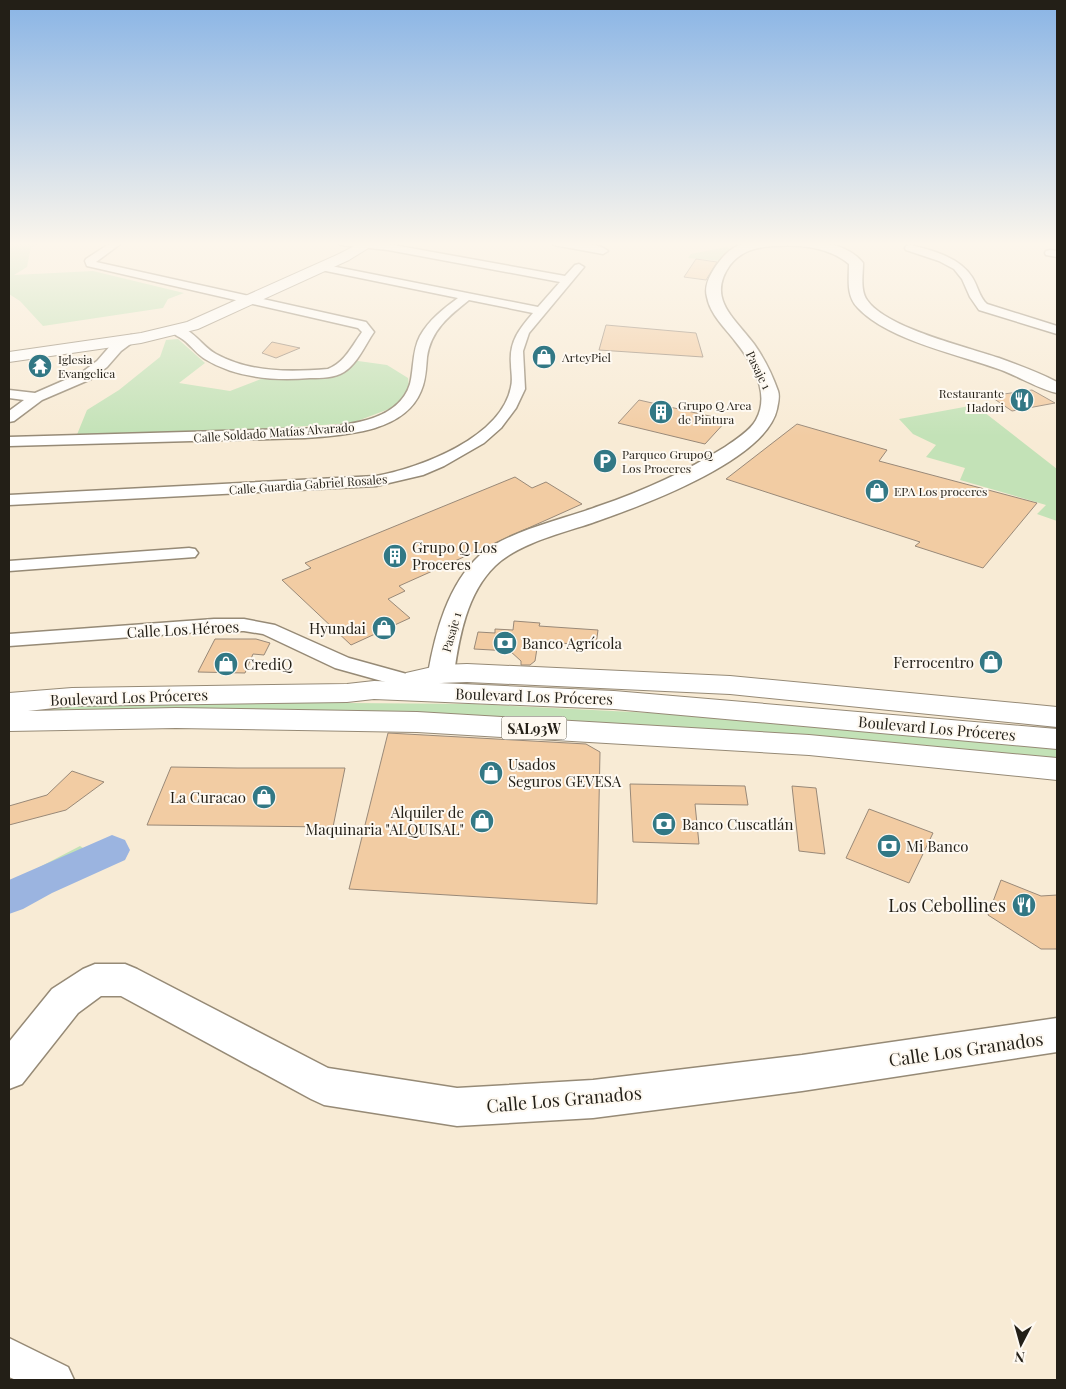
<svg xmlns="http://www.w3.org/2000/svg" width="1066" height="1389" font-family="'Playfair Display',serif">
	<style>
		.green { fill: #c3e2b7 }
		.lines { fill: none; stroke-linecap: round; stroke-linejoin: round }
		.river { fill: #9bb4e0; fill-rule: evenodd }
		.building { fill: #f2cca3; stroke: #998978 }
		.minor-casing { stroke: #968a76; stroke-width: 3 }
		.tertiary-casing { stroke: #968a76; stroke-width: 3 }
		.secondary-casing { stroke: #968a76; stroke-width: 2 }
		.trunk-casing { stroke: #968a76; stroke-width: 2 }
		.minor { fill: #fff; fill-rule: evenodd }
		.tertiary { fill: #fff; fill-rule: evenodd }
		.secondary { fill: #fff; fill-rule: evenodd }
		.trunk { fill: #fff; fill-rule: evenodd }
		.labels { text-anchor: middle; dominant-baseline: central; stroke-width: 4; stroke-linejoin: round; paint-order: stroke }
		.far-poi-label { font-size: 12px; fill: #231f17; stroke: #fef9f1; text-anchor: start }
		.far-street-label { font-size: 12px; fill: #231f17; stroke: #fef9f1 }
		.shield { fill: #fef9f1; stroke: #656058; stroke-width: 1 }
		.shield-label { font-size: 14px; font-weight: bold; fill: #231f17 }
		.poi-label { font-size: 15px; fill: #231f17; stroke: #fef9f1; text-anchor: start }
		.street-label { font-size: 15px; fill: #231f17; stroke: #fef9f1 }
		.near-poi-label { font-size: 18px; fill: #231f17; stroke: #fef9f1; text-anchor: end }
		.near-street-label { font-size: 18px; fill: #231f17; stroke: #fef9f1 }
	</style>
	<rect width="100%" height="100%" fill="#f8ebd5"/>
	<path class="green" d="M 9,242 L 43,242 L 31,247 L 27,267 L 14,275 L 93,271 L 184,293 L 168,299 L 163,308 L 43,326 L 20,301 L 9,294 Z
		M 726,247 L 735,251 L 720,261 L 688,258 L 691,254 Z
		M 178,339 L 205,363 L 179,383 L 230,391 L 266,377 L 323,379 L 351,360 L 387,365 L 408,378 L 410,394 L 389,409 L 352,423 L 263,429 L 76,437 L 87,410 L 119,390 L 160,357 L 166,340 Z
		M 975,405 L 1057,469 L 1057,521 L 1037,514 L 1046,505 L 960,480 L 965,468 L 926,457 L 936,445 L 913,434 L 899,419 Z
		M 228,702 L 474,704 L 692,715 L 1057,747 L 1057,762 L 805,738 L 212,713 L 9,716 L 9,709 L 25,708 Z
		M 80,846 L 110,866 L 9,908 L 9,883 Z"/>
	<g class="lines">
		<path class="river" d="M 112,835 L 125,840 L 130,850 L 125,860 L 52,893 L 23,909 L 9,914 L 9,880 Z"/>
	</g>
	<path class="building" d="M 696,259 L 717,262 L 706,280 L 684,277 Z
		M 606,325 L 696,333 L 703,357 L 599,350 Z
		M 272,342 L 300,348 L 276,358 L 262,353 Z
		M 1032,390 L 1055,403 L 1012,411 L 990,396 Z
		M 639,400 L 727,420 L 705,444 L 618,423 Z
		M 797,424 L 887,450 L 879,461 L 1037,503 L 983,568 L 915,546 L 920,542 L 726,479 Z
		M 515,477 L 532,488 L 546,482 L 582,504 L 399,586 L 405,591 L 388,599 L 410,618 L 351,645 L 282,580 L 311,568 L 305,563 Z
		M 514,621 L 540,623 L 539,626 L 598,630 L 596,645 L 538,642 L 535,661 L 530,665 L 521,665 L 521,661 L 510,651 L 474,649 L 478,632 L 495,633 L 495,629 L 513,630 Z
		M 215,639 L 256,639 L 270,643 L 264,655 L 253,654 L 245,673 L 198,672 Z
		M 388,733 L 586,744 L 600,752 L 597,904 L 349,889 Z
		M 171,767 L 237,768 L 345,768 L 333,827 L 147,825 Z
		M 72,771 L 104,782 L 66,810 L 9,825 L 9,806 L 47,795 Z
		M 630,784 L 745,786 L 748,805 L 695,804 L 699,844 L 633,842 Z
		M 792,786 L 816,788 L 825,854 L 799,851 Z
		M 869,809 L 933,833 L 909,883 L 846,858 Z
		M 1001,880 L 1041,896 L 1057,895 L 1057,949 L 1041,949 L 988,915 Z"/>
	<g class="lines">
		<g class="minor-casing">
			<path id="minor" d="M 112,242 L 123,242 L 96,262 L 366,322 L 374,332 C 365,345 358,363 344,372 C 334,378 322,378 310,378 C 275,381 236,378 205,359 C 198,355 192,347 185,341 C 180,337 174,335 170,330 L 172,327 C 189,323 202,347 216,354 C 251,373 290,372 328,369 C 345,362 352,346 362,332 L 358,328 L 87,266 L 85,261 L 86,259 Z
				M 336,242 L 388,244 L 565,276 L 575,265 L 579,264 L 584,267 L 529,333 L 523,351 L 525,389 L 516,408 L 501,428 L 484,443 L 444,466 L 423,475 L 376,486 L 9,505 L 9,495 L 376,476 C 420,468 501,438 511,387 C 513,380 511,371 511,364 C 509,342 519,329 533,313 L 469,300 C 449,316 431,330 427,357 C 426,368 426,380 421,391 C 404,433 343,435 305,438 L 9,446 L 9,437 L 322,428 C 352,424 399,420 410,384 C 414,368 412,351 420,336 C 429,320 443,309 458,298 L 321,270 L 316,267 L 317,265 L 321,264 L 538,307 L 560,282 L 388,250 L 341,245 Z
				M 549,242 C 562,241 599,242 608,251 L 603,254 L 554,245 Z
				M 910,245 C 932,250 959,257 972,277 C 978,286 979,297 987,304 L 1057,326 L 1057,334 L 979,310 L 970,297 L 962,279 L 954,269 L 939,261 L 906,250 L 905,248 L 906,246 Z
				M 1050,250 L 1057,251 L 1057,257 L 1046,255 L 1045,253 L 1046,251 Z
				M 131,335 L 135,336 L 137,339 L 121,351 L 107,367 L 91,379 L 42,400 L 14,421 L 9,422 L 9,411 L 24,400 L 9,398 L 9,390 L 35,393 L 81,373 L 97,361 L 111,345 Z
				M 189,548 L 195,549 L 198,553 L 195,557 L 9,571 L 9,561 Z
				M 214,619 L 244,619 L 275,625 L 349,658 L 414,676 L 417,681 L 414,686 L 407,688 L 335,668 L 263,634 L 244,631 L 214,631 L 9,646 L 9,634 Z
				M 9,1338 L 68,1367 L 74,1380 L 16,1380 L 9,1377 Z"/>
		</g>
		<g class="tertiary-casing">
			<path id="tertiary" d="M 749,242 C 782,242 840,233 863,263 C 863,275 860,290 867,300 C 886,328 967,347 999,358 C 1018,365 1037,372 1055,381 L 1057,382 L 1057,393 C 1039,389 1022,378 1004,371 C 962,355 889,341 858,308 C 846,296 849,279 849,264 C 829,247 799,244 773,246 C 756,247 741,251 730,265 C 706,299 735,318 754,344 C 764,358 772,374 778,391 C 780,397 778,403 777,409 C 766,461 638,507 592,523 C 562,533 517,544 495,566 C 467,593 459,637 454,674 L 450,680 L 441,683 L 432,680 L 428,674 C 435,633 448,584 480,555 C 507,531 565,519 599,506 C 643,491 685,472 725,447 C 735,440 750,431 756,420 C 771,393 752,362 735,341 C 725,328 710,314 707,297 C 704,287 709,277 714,269 C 723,255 733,245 749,242 Z
				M 95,964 L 125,964 L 137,969 L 328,1068 L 457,1088 L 593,1080 L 802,1055 L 1057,1018 L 1057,1052 L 802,1091 L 593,1118 L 457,1126 L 324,1105 L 311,1099 L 121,996 L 101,996 L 78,1013 L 22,1084 L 9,1089 L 9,1042 L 52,989 L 83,969 Z"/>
		</g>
		<g class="secondary-casing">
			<path id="secondary" d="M 362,242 L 378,242 L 349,260 L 198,329 L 141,343 L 9,362 L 9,352 L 141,333 L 187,322 L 339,254 Z"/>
		</g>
		<g class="trunk-casing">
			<path id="trunk" d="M 467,664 L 730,676 L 1057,707 L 1057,727 L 730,694 L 467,682 L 439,683 L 614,691 L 1057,729 L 1057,749 L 614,709 L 374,699 L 347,702 L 72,706 L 28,711 L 176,708 L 417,712 L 809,735 L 1057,758 L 1057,780 L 809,755 L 417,732 L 176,728 L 9,731 L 9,693 L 72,688 L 347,684 L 374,681 L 404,682 L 402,679 L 406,673 L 441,665 Z"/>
		</g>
		<use href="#minor" class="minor"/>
		<use href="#tertiary" class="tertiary"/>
		<use href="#secondary" class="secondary"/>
		<use href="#trunk" class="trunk"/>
	</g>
	<linearGradient id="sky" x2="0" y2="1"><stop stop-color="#89b4e5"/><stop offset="0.56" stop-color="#fcf6ec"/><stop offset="1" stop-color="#fcf6ec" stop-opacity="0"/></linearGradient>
	<rect width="1066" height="436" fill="url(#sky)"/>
	<defs>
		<g id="shop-disc" transform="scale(1.25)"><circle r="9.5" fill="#327885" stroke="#fef9f1"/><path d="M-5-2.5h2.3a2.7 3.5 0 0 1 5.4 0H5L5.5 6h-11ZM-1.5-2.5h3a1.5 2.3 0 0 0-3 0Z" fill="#fff"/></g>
		<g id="temple-disc" transform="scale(1.25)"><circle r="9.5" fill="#327885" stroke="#fef9f1"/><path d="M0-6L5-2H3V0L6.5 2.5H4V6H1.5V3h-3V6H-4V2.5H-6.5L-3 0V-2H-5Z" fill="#fff"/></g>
		<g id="restaurant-disc" transform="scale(1.25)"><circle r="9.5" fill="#327885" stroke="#fef9f1"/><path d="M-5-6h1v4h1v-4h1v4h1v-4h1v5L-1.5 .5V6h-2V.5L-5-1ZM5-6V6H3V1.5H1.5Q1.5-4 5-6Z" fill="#fff"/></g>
		<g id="building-disc" transform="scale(1.25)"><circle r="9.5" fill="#327885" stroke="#fef9f1"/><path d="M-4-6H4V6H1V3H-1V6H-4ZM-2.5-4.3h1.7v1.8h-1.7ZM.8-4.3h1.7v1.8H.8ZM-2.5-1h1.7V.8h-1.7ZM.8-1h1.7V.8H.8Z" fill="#fff"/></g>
		<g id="parking-disc" transform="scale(1.25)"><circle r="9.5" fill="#327885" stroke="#fef9f1"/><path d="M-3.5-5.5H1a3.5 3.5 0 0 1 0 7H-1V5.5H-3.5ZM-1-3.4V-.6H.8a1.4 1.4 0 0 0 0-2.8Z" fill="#fff"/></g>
		<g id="bank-disc" transform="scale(1.25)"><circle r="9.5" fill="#327885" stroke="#fef9f1"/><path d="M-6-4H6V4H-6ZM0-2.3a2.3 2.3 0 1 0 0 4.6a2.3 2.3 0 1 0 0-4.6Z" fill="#fff"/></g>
	</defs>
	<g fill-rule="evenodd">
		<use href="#shop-disc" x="544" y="357"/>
		<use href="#temple-disc" x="40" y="366"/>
		<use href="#restaurant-disc" x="1022" y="400"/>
		<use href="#building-disc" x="661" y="412"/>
		<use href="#parking-disc" x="605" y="461"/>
		<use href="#shop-disc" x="877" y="491"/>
		<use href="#building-disc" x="395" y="556"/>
		<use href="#shop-disc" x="384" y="628"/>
		<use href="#bank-disc" x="505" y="643"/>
		<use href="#shop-disc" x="991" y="662"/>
		<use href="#shop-disc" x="226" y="664"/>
		<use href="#shop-disc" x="491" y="773"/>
		<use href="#shop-disc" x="264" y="797"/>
		<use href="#shop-disc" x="482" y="821"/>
		<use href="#bank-disc" x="664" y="824"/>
		<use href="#bank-disc" x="889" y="846"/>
		<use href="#restaurant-disc" x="1024" y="905"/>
	</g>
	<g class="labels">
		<g class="far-poi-label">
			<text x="562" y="357">ArteyPiel</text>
			<text x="58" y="359">Iglesia<tspan x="58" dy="14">Evangelica</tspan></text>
			<text x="1004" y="393" text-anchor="end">Restaurante<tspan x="1004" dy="14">Hadori</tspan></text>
			<text x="678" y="405">Grupo Q Area<tspan x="678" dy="14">de Pintura</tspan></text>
			<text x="622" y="454">Parqueo GrupoQ<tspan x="622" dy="14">Los Proceres</tspan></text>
			<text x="894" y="491">EPA Los proceres</text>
		</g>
		<g class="far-street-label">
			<text transform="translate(759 370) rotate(64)">Pasaje 1</text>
			<text transform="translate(274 432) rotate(-4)">Calle Soldado Matías Alvarado</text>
			<text transform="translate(308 484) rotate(-4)">Calle Guardia Gabriel Rosales</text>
			<text transform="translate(451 632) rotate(-74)">Pasaje 1</text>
		</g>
		<rect class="shield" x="501.5" y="716.5" width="65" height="23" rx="4"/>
		<g class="shield-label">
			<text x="534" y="728">SAL93W</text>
		</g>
		<g class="poi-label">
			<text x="412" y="547">Grupo Q Los<tspan x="412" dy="17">Proceres</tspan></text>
			<text x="366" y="628" text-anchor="end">Hyundai</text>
			<text x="522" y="643">Banco Agrícola</text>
			<text x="974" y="662" text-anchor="end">Ferrocentro</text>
			<text x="244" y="664">CrediQ</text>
			<text x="508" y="764">Usados<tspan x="508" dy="17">Seguros GEVESA</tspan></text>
			<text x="246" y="797" text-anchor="end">La Curacao</text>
			<text x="464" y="812" text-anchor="end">Alquiler de<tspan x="464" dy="17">Maquinaria "ALQUISAL"</tspan></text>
			<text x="682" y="824">Banco Cuscatlán</text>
			<text x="906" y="846">Mi Banco</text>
		</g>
		<g class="street-label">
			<text transform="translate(183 629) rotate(-3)">Calle Los Héroes</text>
			<text transform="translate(534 696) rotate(2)">Boulevard Los Próceres</text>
			<text transform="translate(129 697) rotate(-2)">Boulevard Los Próceres</text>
			<text transform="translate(937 728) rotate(5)">Boulevard Los Próceres</text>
		</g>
		<g class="near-poi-label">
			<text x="1006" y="905">Los Cebollines</text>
		</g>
		<g class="near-street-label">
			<text transform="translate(966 1049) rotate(-8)">Calle Los Granados</text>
			<text transform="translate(564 1099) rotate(-5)">Calle Los Granados</text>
		</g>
	</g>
	<rect width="1066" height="1389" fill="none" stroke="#231f17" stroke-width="20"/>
	<g transform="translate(1021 1344) rotate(186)" stroke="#fef9f1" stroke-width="4" paint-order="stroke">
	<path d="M0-4L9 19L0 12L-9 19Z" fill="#231f17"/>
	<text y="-8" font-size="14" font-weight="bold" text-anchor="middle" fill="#231f17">N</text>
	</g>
</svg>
